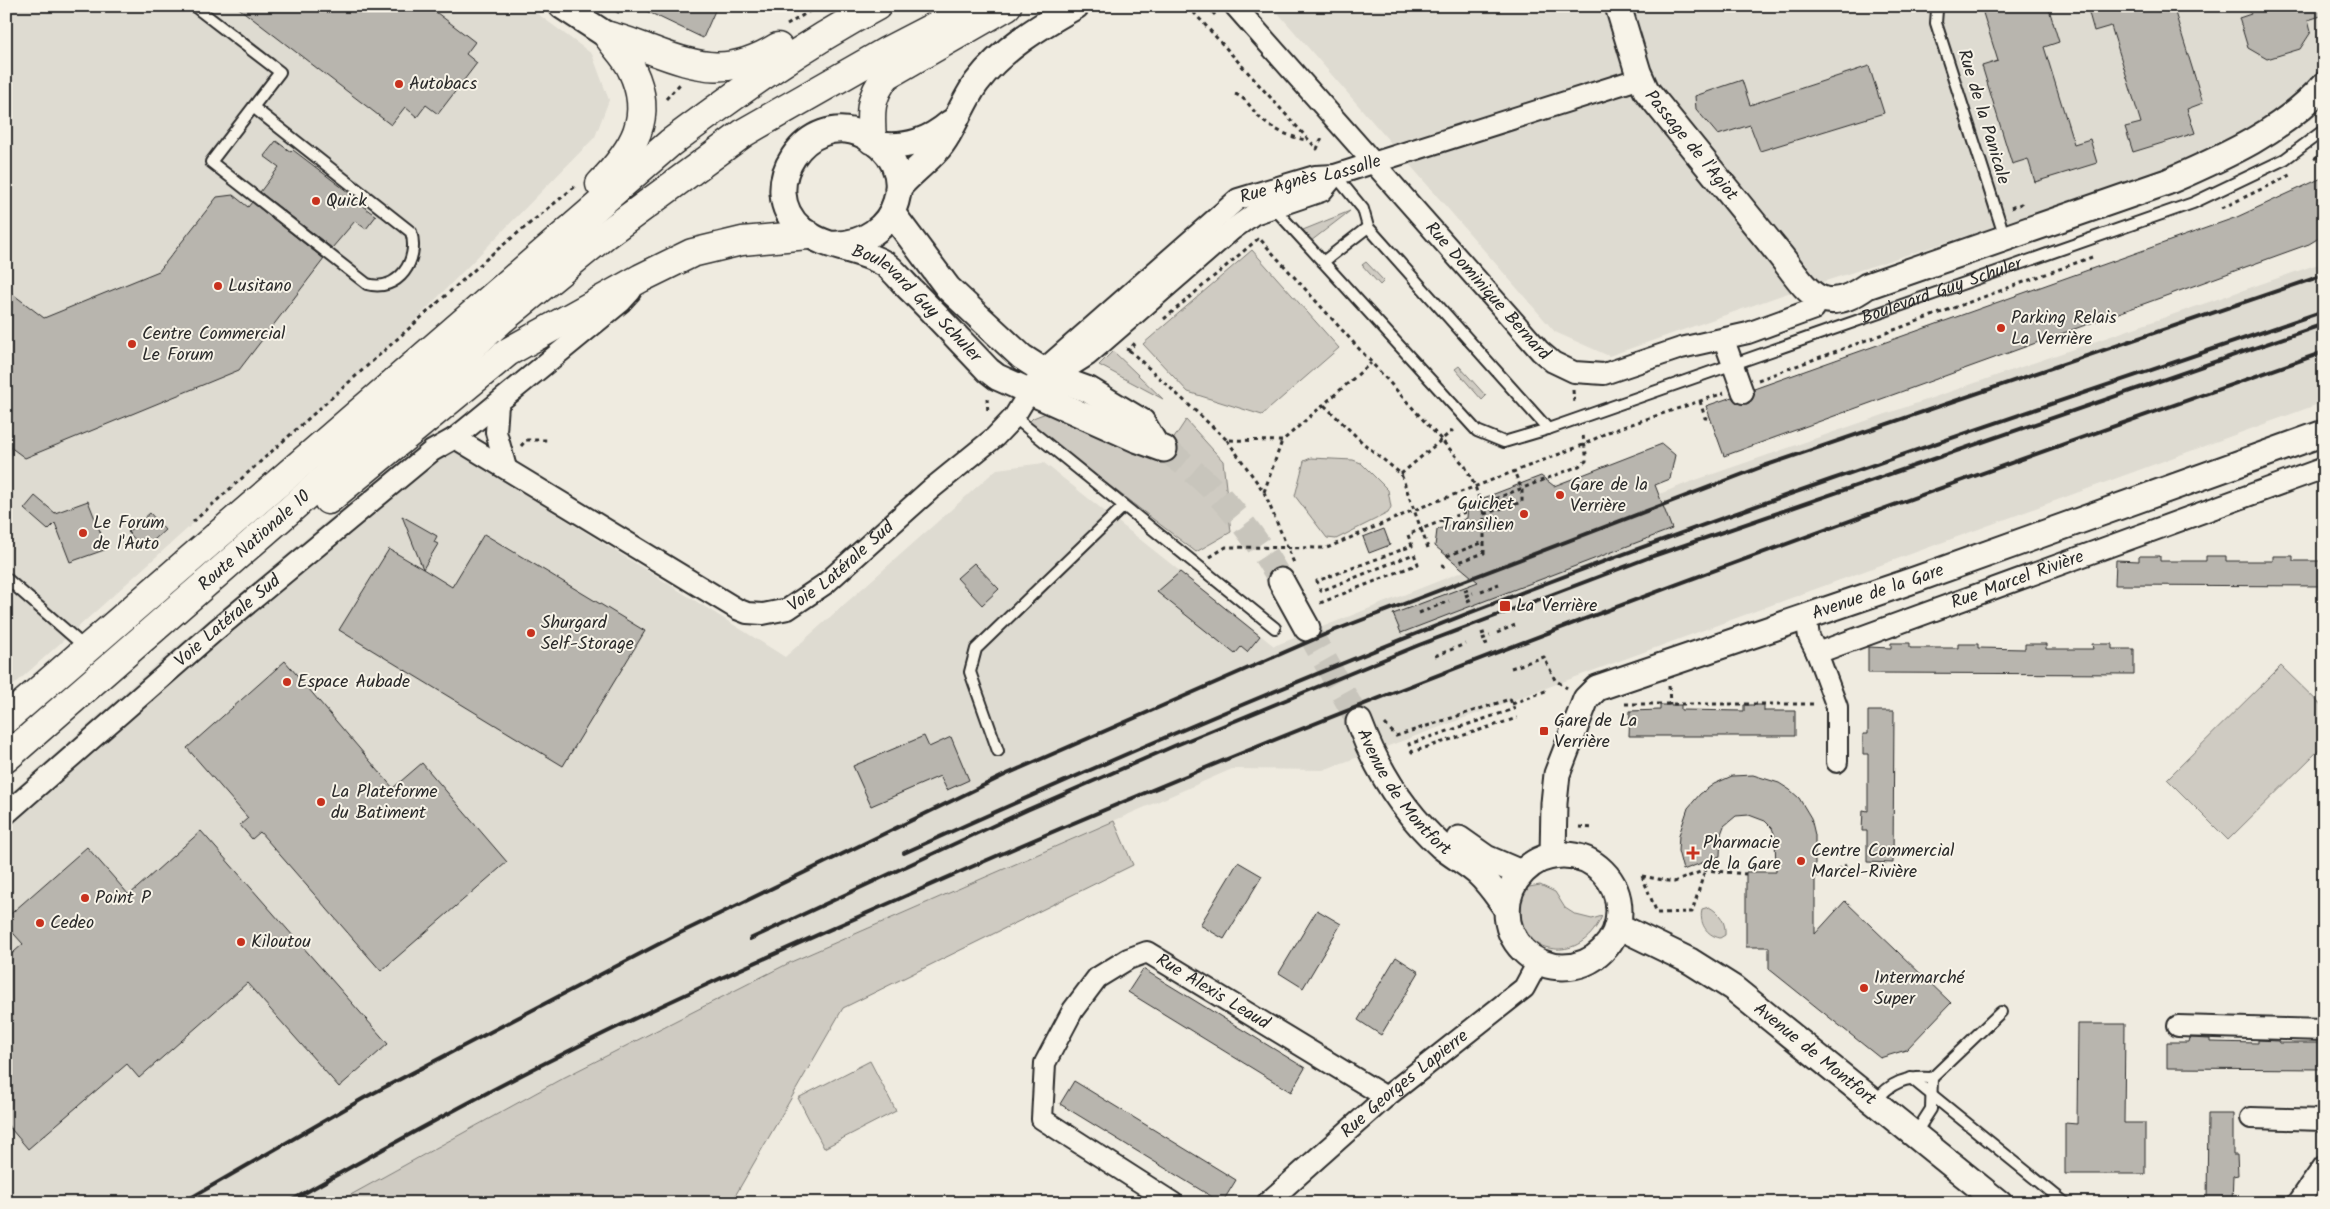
<svg xmlns="http://www.w3.org/2000/svg" width="2330" height="1209" font-family="Kalam,sans-serif">
	<style>
		.built { fill: #dedbd1 }
		.green { fill: #cfcbc2; stroke: #7d7b76 }
		.building { fill: #b8b5ae; stroke: #2b2b2b }
		.lines { fill: none; stroke-linecap: round; stroke-linejoin: round }
		.tertiary-tunnel { stroke: #c8c5bc; stroke-width: 25; stroke-dasharray: 25 12; stroke-linecap: butt }
		.service-casing { stroke: #2b2b2b; stroke-width: 14 }
		.minor-casing { stroke: #2b2b2b; stroke-width: 24 }
		.tertiary-casing { stroke: #2b2b2b; stroke-width: 29 }
		.primary-casing { stroke: #2b2b2b; stroke-width: 31 }
		.path { stroke: #2b2b2b; stroke-width: 3; stroke-dasharray: 4 4; stroke-linecap: butt }
		.service { stroke: #f7f3e8; stroke-width: 10 }
		.minor { stroke: #f7f3e8; stroke-width: 20 }
		.tertiary { stroke: #f7f3e8; stroke-width: 25 }
		.primary { stroke: #f7f3e8; stroke-width: 28 }
		.rail { stroke: #2b2b2b; stroke-width: 4 }
		.poi-dot { fill: #c8321e; stroke: #f7f3e8; stroke-width: 2 }
		.labels { text-anchor: middle; dominant-baseline: central; stroke-width: 4; stroke-linejoin: round; paint-order: stroke }
		.poi-label { font-size: 18px; fill: #2b2b2b; stroke: #f7f3e8; text-anchor: start }
		.street-label { font-size: 18px; fill: #2b2b2b; stroke: #f7f3e8 }
	</style>
	<rect width="100%" height="100%" fill="#efebe0"/>
	<filter id="ink" filterUnits="userSpaceOnUse"><feTurbulence type="fractalNoise" baseFrequency=".02" numOctaves="2"/><feDisplacementMap in="SourceGraphic" scale="10" xChannelSelector="R" yChannelSelector="G"/><feConvolveMatrix kernelMatrix="1 2 1 2 8 2 1 2 1" color-interpolation-filters="sRGB"/></filter>
	<g filter="url(#ink)">
		<path class="built" d="M 6,6 L 527,6 L 592,54 L 609,100 L 595,137 L 387,349 L 6,692 Z
			M 1272,6 L 2324,6 L 2324,119 L 2288,107 L 2178,168 L 1785,294 L 1609,356 L 1555,332 Z
			M 2324,262 L 2324,402 L 1323,770 L 1232,769 L 791,962 L 563,1078 L 336,1203 L 6,1203 L 6,797 L 176,647 L 430,435 L 785,657 L 997,469 L 1044,463 L 1274,646 L 1690,482 Z"/>
		<path class="green" d="M 1350,211 L 1311,241 L 1303,230 Z
			M 1252,250 L 1339,348 L 1262,415 L 1188,392 L 1143,344 Z
			M 1366,262 L 1384,281 L 1380,285 L 1362,265 Z
			M 1113,351 L 1163,399 L 1099,365 Z
			M 1459,366 L 1486,396 L 1482,400 L 1455,369 Z
			M 1046,413 L 1159,461 L 1186,420 L 1223,461 L 1231,532 L 1196,552 L 1028,423 L 1033,418 Z
			M 1311,458 L 1353,460 L 1361,463 L 1388,490 L 1391,507 L 1388,513 L 1336,539 L 1327,538 L 1295,496 L 1304,461 Z
			M 2281,666 L 2324,708 L 2324,745 L 2228,840 L 2167,779 Z
			M 1114,821 L 1133,865 L 843,1008 L 731,1203 L 336,1203 L 563,1078 L 791,962 Z
			M 1540,885 L 1555,892 L 1565,908 L 1576,915 L 1592,919 L 1602,916 C 1573,982 1492,937 1524,888 Z
			M 1709,907 C 1720,913 1726,922 1725,935 L 1720,938 C 1706,935 1699,923 1702,909 Z
			M 870,1061 L 896,1111 L 824,1148 L 798,1098 Z"/>
		<path class="building" d="M 236,6 L 428,6 L 475,42 L 466,54 L 477,63 L 438,114 L 426,105 L 417,117 L 405,107 L 391,125 Z
			M 636,6 L 717,6 L 703,38 Z
			M 2003,6 L 2048,6 L 2059,42 L 2044,47 L 2074,144 L 2090,139 L 2097,163 L 2035,182 L 2028,159 L 2012,164 L 1982,66 L 1998,61 L 1983,13 Z
			M 2087,6 L 2155,6 L 2157,11 L 2173,6 L 2203,103 L 2187,109 L 2195,133 L 2133,152 L 2125,127 L 2141,123 L 2111,26 L 2094,31 Z
			M 2248,6 L 2324,6 L 2324,15 L 2308,20 L 2311,32 L 2300,49 L 2267,59 L 2248,48 L 2239,18 L 2251,14 Z
			M 1869,66 L 1884,113 L 1760,151 L 1750,125 L 1718,135 L 1696,109 L 1695,96 L 1742,80 L 1750,105 Z
			M 276,141 L 291,152 L 293,150 L 365,205 L 365,208 L 376,216 L 366,229 L 355,221 L 332,248 L 260,192 L 279,167 L 264,156 Z
			M 2324,177 L 2324,235 L 2309,244 L 1724,456 L 1706,406 L 1732,397 L 1736,402 L 1747,404 L 1752,400 L 1754,389 L 2237,217 Z
			M 233,195 L 248,207 L 252,202 L 324,259 L 239,370 L 25,458 L 6,444 L 6,289 L 44,318 L 159,271 L 217,197 Z
			M 1662,444 L 1675,455 L 1670,479 L 1655,485 L 1672,529 L 1401,633 L 1393,614 L 1478,582 L 1435,546 L 1437,530 L 1467,518 L 1468,504 L 1541,476 L 1554,486 Z
			M 35,496 L 55,513 L 88,501 L 107,549 L 70,562 L 55,523 L 48,530 L 24,509 Z
			M 150,513 L 165,530 L 144,549 L 128,532 Z
			M 402,516 L 437,536 L 434,542 L 438,544 L 423,569 L 452,587 L 484,534 L 645,631 L 563,766 L 339,630 L 389,549 L 423,569 Z
			M 1384,529 L 1390,545 L 1369,553 L 1363,537 Z
			M 2139,556 L 2160,556 L 2160,561 L 2206,561 L 2206,556 L 2226,556 L 2226,561 L 2273,561 L 2273,556 L 2293,556 L 2293,561 L 2324,561 L 2324,586 L 2115,585 L 2116,560 L 2139,561 Z
			M 974,563 L 999,589 L 982,605 L 957,578 Z
			M 1180,572 L 1260,636 L 1247,652 L 1241,647 L 1235,654 L 1157,592 Z
			M 1891,643 L 1910,643 L 1910,648 L 1958,648 L 1958,644 L 1978,644 L 1978,648 L 2025,649 L 2025,644 L 2046,644 L 2046,649 L 2093,649 L 2092,644 L 2112,644 L 2112,649 L 2134,649 L 2134,674 L 1868,673 L 1868,647 L 1891,648 Z
			M 285,661 L 393,788 L 422,763 L 507,862 L 381,971 L 260,832 L 252,839 L 240,825 L 248,818 L 187,748 Z
			M 1660,705 L 1681,705 L 1681,710 L 1744,711 L 1744,705 L 1764,705 L 1764,711 L 1795,711 L 1795,736 L 1629,736 L 1630,711 L 1660,710 Z
			M 1868,711 L 1894,711 L 1893,863 L 1867,862 L 1867,831 L 1862,831 L 1863,810 L 1868,811 L 1868,754 L 1863,754 L 1863,734 L 1868,734 Z
			M 924,736 L 929,747 L 951,737 L 969,780 L 947,790 L 940,776 L 871,806 L 853,766 Z
			M 1753,775 L 1779,783 L 1790,790 L 1799,798 L 1811,818 L 1815,835 L 1815,934 L 1845,901 L 1951,1003 L 1906,1050 L 1880,1058 L 1769,969 L 1769,947 L 1746,947 L 1746,872 L 1776,872 L 1775,836 L 1772,828 L 1765,821 L 1749,815 L 1736,816 L 1724,826 L 1721,834 L 1720,856 L 1683,870 L 1678,851 L 1679,835 L 1688,808 L 1700,794 L 1714,784 L 1732,776 Z
			M 201,831 L 388,1044 L 339,1087 L 247,983 L 139,1078 L 127,1064 L 28,1149 L 6,1123 L 6,959 L 23,944 L 6,925 L 6,918 L 87,847 L 129,895 Z
			M 1238,862 L 1262,876 L 1224,939 L 1200,925 Z
			M 1317,910 L 1341,924 L 1303,988 L 1279,973 Z
			M 1396,957 L 1419,972 L 1381,1035 L 1358,1020 Z
			M 1143,969 L 1305,1068 L 1291,1092 L 1128,992 Z
			M 2078,1024 L 2125,1024 L 2124,1123 L 2145,1123 L 2145,1174 L 2065,1174 L 2065,1123 L 2077,1124 Z
			M 2190,1038 L 2210,1039 L 2210,1042 L 2258,1043 L 2258,1040 L 2278,1041 L 2279,1043 L 2324,1043 L 2324,1069 L 2167,1068 L 2167,1042 L 2189,1042 Z
			M 1074,1081 L 1236,1180 L 1222,1203 L 1060,1104 Z
			M 2208,1114 L 2233,1114 L 2233,1155 L 2237,1155 L 2238,1175 L 2233,1176 L 2232,1203 L 2207,1203 Z"/>
		<g class="lines">
			<path class="tertiary-tunnel" d="M 1164,449 C 1216,485 1250,527 1281,581
				M 1307,628 L 1359,722"/>
			<g class="service-casing">
				<g id="service">
					<path d="M 194,6 L 280,72 L 211,162 L 367,284 C 398,293 420,260 411,232 L 253,107"/>
					<path d="M 1940,6 L 1937,10 L 1936,23 L 2005,238"/>
					<path d="M 1335,175 L 1363,209 L 1368,227 L 1548,429"/>
					<path id="s1" d="M 1273,207 L 1477,431 L 1504,442 L 1548,429 L 2193,203 L 2285,159 L 2324,130"/>
					<path d="M 1323,262 L 1368,227"/>
					<path d="M 1014,417 L 1275,628"/>
					<path d="M 6,578 L 86,648"/>
					<path d="M 998,751 L 970,672 L 976,649 L 1123,507"/>
					<path d="M 1911,1078 L 2065,1203"/>
					<path d="M 1875,1102 C 1890,1082 1907,1076 1932,1078"/>
					<path d="M 1915,1134 L 1931,1109 L 1932,1078 L 2001,1012"/>
				</g>
			</g>
			<g class="minor-casing">
				<g id="minor">
					<path id="s2" d="M 1235,6 L 1540,351 L 1553,362 L 1574,372 L 1604,374 L 1681,348 L 1748,333 L 1814,309 L 1819,299"/>
					<path d="M 1724,340 L 1743,393"/>
					<path d="M 1053,377 L 1088,355 L 1233,229 L 1254,214 L 1322,191 L 1335,175"/>
					<path d="M 498,404 L 496,432 L 506,468"/>
					<path id="s3" d="M 455,438 L 737,609 L 747,613 L 763,614 L 788,609 L 825,584 L 931,489 L 995,437 L 1014,417 L 1042,371 L 1238,199 L 1315,176 L 1335,175 L 1641,78"/>
					<path d="M 1806,616 L 1809,637 L 1817,653"/>
					<path id="s4" d="M 1837,762 L 1837,707 L 1817,653 L 2324,468"/>
					<path id="s5" d="M 6,814 L 216,630 L 432,451 L 455,438 L 621,302 L 631,291"/>
					<path d="M 2178,1026 L 2324,1030"/>
					<path d="M 2251,1118 L 2324,1120"/>
					<path id="s6" d="M 1173,1203 L 1042,1119 L 1045,1063 L 1073,1010 L 1097,978 L 1128,959 L 1147,952 L 1386,1097"/>
					<path id="s7" d="M 1267,1203 L 1386,1097 L 1524,988 L 1538,962"/>
					<path d="M 2298,1203 L 2324,1166"/>
				</g>
			</g>
			<g class="tertiary-casing">
				<g id="tertiary">
					<path d="M 562,6 L 608,36"/>
					<path id="s8" d="M 1618,6 L 1638,72 L 1646,90 L 1780,255 C 1807,289 1820,320 1867,286 L 2167,182 C 2224,157 2282,132 2324,85"/>
					<path d="M 880,145 C 907,148 929,141 950,123"/>
					<path d="M 898,188 C 910,174 924,164 936,151 C 952,134 962,102 977,82 C 1002,49 1040,26 1076,6"/>
					<path d="M 892,213 L 948,288 L 1022,357 L 1053,377 L 1089,390 L 1142,422 L 1155,444"/>
					<path id="s9" d="M 830,244 C 900,248 925,163 863,135 C 807,109 754,188 801,229 C 825,249 859,248 885,264 C 894,270 903,283 912,291 C 938,317 963,344 988,370 L 997,377 L 1136,439 L 1164,449"/>
					<path d="M 1281,581 L 1307,628"/>
					<path id="s10" d="M 1359,722 C 1377,770 1403,812 1441,846 C 1453,856 1467,863 1478,873 C 1490,884 1498,897 1507,909"/>
					<path d="M 1459,839 L 1486,858 L 1521,873"/>
					<circle cx="1563" cy="911" r="56"/>
					<path id="s11" d="M 1553,856 L 1554,803 L 1557,774 L 1586,699 L 1597,688 L 1917,579 L 2324,433"/>
					<path id="s12" d="M 1618,926 L 1690,961 L 1733,988 L 1999,1203"/>
				</g>
			</g>
			<g class="primary-casing">
				<g id="primary">
					<path d="M 608,36 C 624,39 636,45 651,50 C 701,69 731,76 778,47"/>
					<path d="M 872,140 C 870,112 869,97 887,75 L 1007,6"/>
					<path d="M 600,184 C 633,150 655,118 632,70 C 627,58 615,47 608,36"/>
					<path d="M 328,500 L 508,352 L 641,278 L 692,253 L 742,241 L 808,235"/>
					<path d="M 6,719 L 670,143 C 737,93 803,45 877,6"/>
					<path id="s13" d="M 6,758 L 292,508 L 500,321 L 605,235 L 745,132 L 887,51 L 974,6"/>
				</g>
			</g>
			<path class="path" d="M 609,6 L 620,13
				M 1188,6 L 1317,149 L 1322,137
				M 1207,6 L 1216,16
				M 787,25 L 818,6
				M 1235,94 C 1247,98 1251,109 1260,118 C 1271,129 1292,138 1307,140
				M 666,99 L 680,84
				M 2314,159 L 2324,152
				M 2011,208 L 2021,204 L 2024,208
				M 2222,208 L 2293,174
				M 1164,319 L 1259,238 L 1465,466 L 1475,486 L 1484,514 L 1484,553 L 1459,562
				M 1126,349 L 1129,350 L 1136,342
				M 1129,350 L 1227,440 L 1282,441 L 1371,363
				M 1758,380 L 2092,257
				M 1573,390 L 1574,404
				M 987,398 L 988,414
				M 1700,401 L 1705,418 L 1710,418
				M 1227,440 L 1264,492 L 1294,563
				M 521,446 L 526,440 L 550,440
				M 1401,474 L 1453,430
				M 1264,492 L 1282,441
				M 1481,506 L 1492,500 L 1579,466 L 1586,461 C 1587,451 1583,443 1583,432
				M 1484,514 L 1522,502 L 1522,490 L 1514,471
				M 193,522 L 492,254 L 577,185
				M 1428,548 L 1421,529 L 1468,511
				M 1447,556 L 1484,542
				M 1210,557 L 1226,547 L 1327,548 L 1414,510 L 1583,445 L 1608,432 L 1724,393
				M 1442,564 L 1444,568
				M 1464,591 L 1470,589
				M 1481,591 L 1499,584
				M 1465,596 L 1473,593
				M 1467,601 L 1474,598
				M 1320,603 L 1418,564 L 1414,554 L 1321,591 L 1317,581 L 1412,546 L 1408,535 L 1421,529 L 1401,474 L 1363,443 L 1324,405
				M 1419,613 L 1449,601
				M 1497,633 L 1515,625
				M 1481,634 L 1487,632
				M 1482,639 L 1490,636
				M 1484,644 L 1491,642
				M 1435,656 L 1465,644
				M 1511,668 L 1544,657 L 1555,680 L 1567,688
				M 1669,686 L 1670,705
				M 1512,704 L 1548,690
				M 1625,704 L 1816,704
				M 1385,724 L 1396,736 L 1510,699 L 1514,709 L 1409,744 L 1412,752 L 1517,718
				M 1579,827 L 1595,828
				M 1815,875 L 1830,875 L 1846,865
				M 1642,876 L 1657,913 L 1692,912 L 1705,870
				M 1642,876 L 1674,882 L 1705,870 L 1746,874"/>
			<use href="#service" class="service"/>
			<use href="#minor" class="minor"/>
			<use href="#tertiary" class="tertiary"/>
			<use href="#primary" class="primary"/>
			<path class="rail" d="M 904,853 C 1117,756 1333,664 1552,581 C 1807,484 2066,400 2324,311
				M 750,939 L 1027,810 L 1174,746 L 1419,645 L 1653,556 L 2324,324
				M 182,1203 L 364,1098 L 678,934 L 1007,774 L 1333,631 L 1764,466 L 2324,275
				M 287,1203 C 377,1152 468,1101 561,1055 C 686,991 816,936 944,879 C 1395,680 1859,516 2324,352"/>
		</g>
	</g>
	<g class="poi-dot">
		<circle cx="399" cy="84" r="5"/>
		<circle cx="316" cy="201" r="5"/>
		<circle cx="218" cy="286" r="5"/>
		<circle cx="2001" cy="328" r="5"/>
		<circle cx="132" cy="344" r="5"/>
		<circle cx="1560" cy="495" r="5"/>
		<circle cx="1524" cy="514" r="5"/>
		<circle cx="83" cy="533" r="5"/>
		<rect x="1499" y="600" width="12" height="12" rx="2.5"/>
		<circle cx="531" cy="633" r="5"/>
		<circle cx="287" cy="682" r="5"/>
		<rect x="1539" y="726" width="10" height="10" rx="2.5"/>
		<circle cx="321" cy="802" r="5"/>
		<path d="M1690.5 845.5h5v5h5v5h-5v5h-5v-5h-5v-5h5z"/>
		<circle cx="1801" cy="861" r="5"/>
		<circle cx="85" cy="898" r="5"/>
		<circle cx="40" cy="923" r="5"/>
		<circle cx="241" cy="942" r="5"/>
		<circle cx="1864" cy="988" r="5"/>
	</g>
	<g class="labels">
		<g class="poi-label">
			<text x="409" y="84">Autobacs</text>
			<text x="326" y="201">Quick</text>
			<text x="228" y="286">Lusitano</text>
			<text x="2011" y="318">Parking Relais<tspan x="2011" dy="21">La Verrière</tspan></text>
			<text x="142" y="334">Centre Commercial<tspan x="142" dy="21">Le Forum</tspan></text>
			<text x="1570" y="485">Gare de la<tspan x="1570" dy="21">Verrière</tspan></text>
			<text x="1514" y="504" text-anchor="end">Guichet<tspan x="1514" dy="21">Transilien</tspan></text>
			<text x="93" y="523">Le Forum<tspan x="93" dy="21">de l'Auto</tspan></text>
			<text x="1516" y="606">La Verrière</text>
			<text x="541" y="623">Shurgard<tspan x="541" dy="21">Self-Storage</tspan></text>
			<text x="297" y="682">Espace Aubade</text>
			<text x="1554" y="721">Gare de La<tspan x="1554" dy="21">Verrière</tspan></text>
			<text x="331" y="792">La Plateforme<tspan x="331" dy="21">du Batiment</tspan></text>
			<text x="1703" y="843">Pharmacie<tspan x="1703" dy="21">de la Gare</tspan></text>
			<text x="1811" y="851">Centre Commercial<tspan x="1811" dy="21">Marcel-Rivière</tspan></text>
			<text x="95" y="898">Point P</text>
			<text x="50" y="923">Cedeo</text>
			<text x="251" y="942">Kiloutou</text>
			<text x="1874" y="978">Intermarché<tspan x="1874" dy="21">Super</tspan></text>
		</g>
		<g class="street-label">
			<text transform="translate(1983 117) rotate(73)">Rue de la Panicale</text>
			<text stroke="none"><textPath href="#s8" startOffset="160">Passage de l'Agiot</textPath></text>
			<text stroke="none"><textPath href="#s3" startOffset="1069">Rue Agnès Lassalle</textPath></text>
			<text stroke="none"><textPath href="#s2" startOffset="381">Rue Dominique Bernard</textPath></text>
			<text stroke="none"><textPath href="#s1" startOffset="795">Boulevard Guy Schuler</textPath></text>
			<text stroke="none"><textPath href="#s9" startOffset="466">Boulevard Guy Schuler</textPath></text>
			<text stroke="none"><textPath href="#s13" startOffset="330">Route Nationale 10</textPath></text>
			<text stroke="none"><textPath href="#s3" startOffset="450">Voie Latérale Sud</textPath></text>
			<text stroke="none"><textPath href="#s4" startOffset="326">Rue Marcel Rivière</textPath></text>
			<text stroke="none"><textPath href="#s11" startOffset="475">Avenue de la Gare</textPath></text>
			<text stroke="none"><textPath href="#s5" startOffset="294">Voie Latérale Sud</textPath></text>
			<text stroke="none"><textPath href="#s10" startOffset="84">Avenue de Montfort</textPath></text>
			<text stroke="none"><textPath href="#s6" startOffset="445">Rue Alexis Leaud</textPath></text>
			<text stroke="none"><textPath href="#s12" startOffset="236">Avenue de Montfort</textPath></text>
			<text stroke="none"><textPath href="#s7" startOffset="182">Rue Georges Lapierre</textPath></text>
		</g>
	</g>
	<rect width="2330" height="1209" fill="none" stroke="#f7f3e8" stroke-width="25"/>
	<rect x="12" y="12" width="2305" height="1184" fill="none" stroke="#2b2b2b" stroke-width="2" filter="url(#ink)"/>
</svg>
